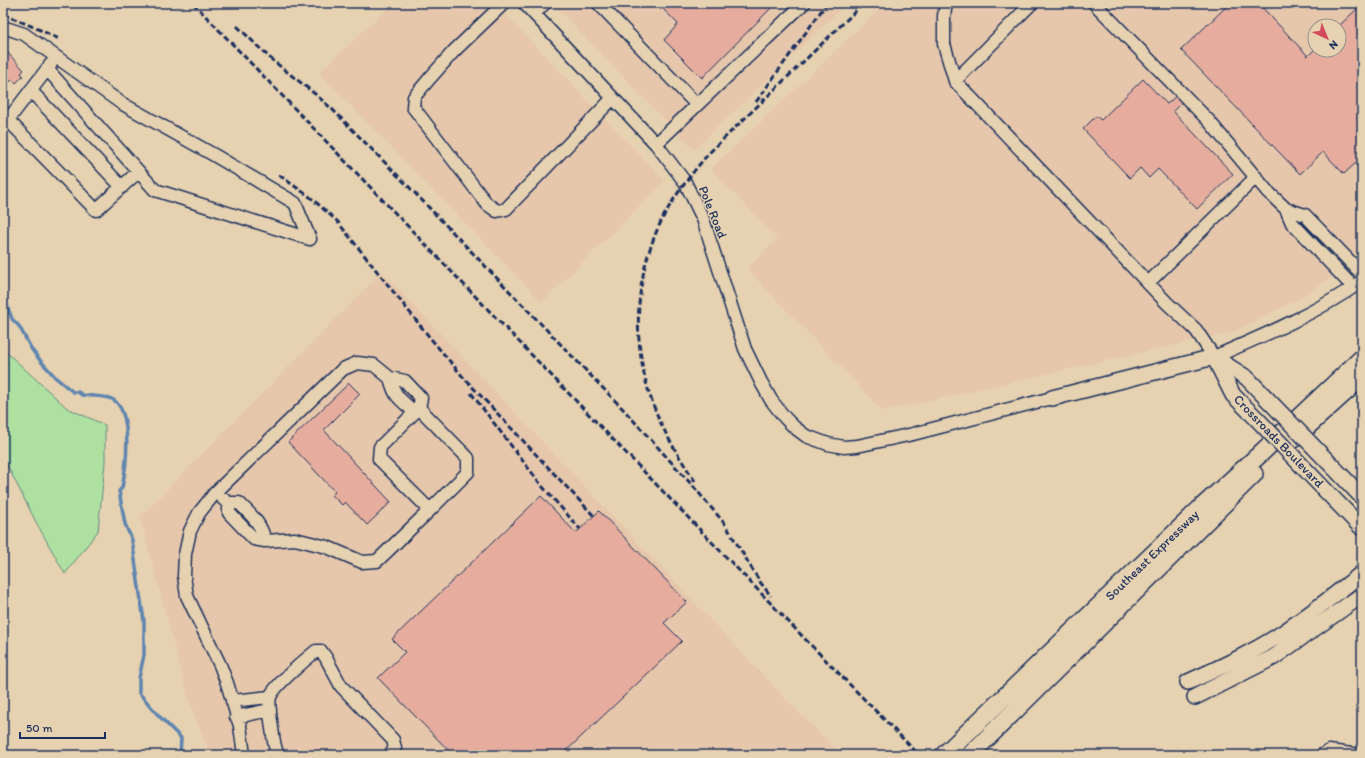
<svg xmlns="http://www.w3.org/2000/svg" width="1365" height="758" font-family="Itim,sans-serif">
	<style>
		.built { fill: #e6c7ab; fill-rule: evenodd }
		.green { fill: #ade0a1; stroke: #648880 }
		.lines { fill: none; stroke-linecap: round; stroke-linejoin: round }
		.stream { stroke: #5e85b0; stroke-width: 3.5 }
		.building { fill: #e6ad9e; stroke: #1b2f5e }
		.minor-casing { stroke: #1b2f5e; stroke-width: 15 }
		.major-casing { stroke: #1b2f5e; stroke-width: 18 }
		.highway-casing { stroke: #1b2f5e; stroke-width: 20 }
		.minor { stroke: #e6d2b0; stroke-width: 12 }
		.major { stroke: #e6d2b0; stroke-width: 15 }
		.highway { stroke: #e6d2b0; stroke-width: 17 }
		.rail { stroke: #1b2f5e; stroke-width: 3; stroke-dasharray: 6 3; stroke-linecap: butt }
		.major-bridge-casing { stroke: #1b2f5e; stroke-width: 18; stroke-linecap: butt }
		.major-bridge { stroke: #e6d2b0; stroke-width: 15 }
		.labels { text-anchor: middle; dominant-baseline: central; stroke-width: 3; stroke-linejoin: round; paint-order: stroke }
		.street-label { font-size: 13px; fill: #1b2f5e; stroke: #e6d2b0 }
	</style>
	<rect width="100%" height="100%" fill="#e6d2b0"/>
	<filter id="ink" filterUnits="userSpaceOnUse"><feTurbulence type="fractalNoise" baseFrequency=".025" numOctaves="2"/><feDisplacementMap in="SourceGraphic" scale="8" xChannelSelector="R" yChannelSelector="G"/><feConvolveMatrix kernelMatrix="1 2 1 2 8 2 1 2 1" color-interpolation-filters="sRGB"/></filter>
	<g filter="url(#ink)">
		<path class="built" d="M 393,3 L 494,3 L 665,181 L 542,302 L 319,73 Z
			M 552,3 L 847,3 L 694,150 Z
			M 886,3 L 1362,3 L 1362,257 L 1299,299 L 1233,332 L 883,411 L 747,269 L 777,239 L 711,169 ZM 1315,26 L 1339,26 L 1339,50 L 1315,50 Z
			M 382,272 L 776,689 L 838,752 L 834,755 L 210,755 L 188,697 L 140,517 Z"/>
		<path class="green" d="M 3,349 L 67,408 L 105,425 L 105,463 L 98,531 L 65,574 L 36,522 L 3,457 Z"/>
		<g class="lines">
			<path class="stream" d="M 3,294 L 12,319 L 19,326 L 32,350 L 39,359 L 56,378 L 73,392 L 78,392 L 82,395 C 90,396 106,396 112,399 C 134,411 126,468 122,488 L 119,491 L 125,524 L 132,540 L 144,621 L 144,655 L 139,678 L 139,693 L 159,716 L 181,738 L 180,755"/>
		</g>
		<path class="building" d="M 657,3 L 774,3 L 775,4 L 702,78 L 664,40 L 678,24 Z
			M 1230,3 L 1258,3 L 1308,56 L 1315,49 L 1339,50 L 1339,26 L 1362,4 L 1362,95 L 1361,96 L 1362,97 L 1362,165 L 1358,161 L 1344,174 L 1323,152 L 1300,174 L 1181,50 Z
			M 3,48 L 24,70 L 21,73 L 23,76 L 16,83 L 12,80 L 6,85 L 3,82 Z
			M 1143,79 L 1167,104 L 1178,94 L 1184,100 L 1173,111 L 1233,174 L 1197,209 L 1158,169 L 1149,178 L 1140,168 L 1130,178 L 1083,129 L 1096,116 L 1101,120 Z
			M 349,383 L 360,394 L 324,430 L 391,502 L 367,525 L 345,502 L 342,505 L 332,495 L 335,492 L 288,442 Z
			M 541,496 L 576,533 L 599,511 L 687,602 L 664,623 L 682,641 L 562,755 L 453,755 L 378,678 L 405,652 L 392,639 Z"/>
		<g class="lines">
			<g class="minor-casing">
				<path id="minor" d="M 504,3 L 454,51 L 430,78 L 414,97 L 413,107 L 487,204 L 497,211 L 506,209 L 613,98
					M 524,3 L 656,144 L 685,182 L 703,219 L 745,349 L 761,382 L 771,400 L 785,418 L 794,427 L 806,436 L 828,444 L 844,447 L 857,446 L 913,434 L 1052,398
					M 598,3 L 697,105
					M 946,3 L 944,16 L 944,44 L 955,81 L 1167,303 L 1196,330 L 1214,357 C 1265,335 1317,313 1362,281
					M 1094,3 L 1209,121 L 1267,191 L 1286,209
					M 534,14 L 545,3
					M 3,27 L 24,34 L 121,103 L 214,155 L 295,203 L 310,239 L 155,190 L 47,69
					M 955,81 L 1032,3
					M 31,91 L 122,187
					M 3,115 L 96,210 L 138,172
					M 8,120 L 51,64
					M 656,144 L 804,3
					M 1148,283 L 1256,177
					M 1353,287 L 1292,223 L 1286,209 L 1305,215 L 1362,274
					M 419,408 L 468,458 L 468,472 L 430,510 L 379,459 L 380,447 Z
					M 223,499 L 229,503 L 239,503 C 252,516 261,523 265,541
					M 229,503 L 229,513 L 254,539 L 265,541 L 295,539 L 327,547 L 362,562 L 377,561 L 430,510
					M 232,701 L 270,697
					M 236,717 L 270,710
					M 244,755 L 240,726 L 227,683 L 220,665 L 187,596 L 184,576 L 185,554 L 190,531 L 199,513 L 215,493 L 343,369 L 357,363 L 374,365 L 390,378 L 405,381 L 421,398 L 419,408 L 411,409 C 397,397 395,396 390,378
					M 278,755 C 274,747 273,736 272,728 C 271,719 268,706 270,697 C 274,686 306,659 316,651 L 321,651 L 326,658 L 341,686 L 393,740 L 395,748 L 390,755
					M 1322,755 L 1329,751 L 1360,755"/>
			</g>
			<g class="major-casing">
				<path id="major" d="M 1214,357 L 1233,395 L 1257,419
					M 1214,357 L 1247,378 L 1272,404
					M 1052,398 L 1214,357
					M 1341,475 L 1362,497
					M 1325,490 L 1362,528
					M 1188,682 C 1219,668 1252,653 1281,634 C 1309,615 1336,594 1362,573
					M 1195,697 L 1274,657 L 1362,595"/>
			</g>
			<g class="highway-casing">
				<path id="highway" d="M 1289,443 L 1362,377
					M 944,755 L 1203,506 L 1259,455 L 1362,358
					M 970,755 L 1254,474"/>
			</g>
			<use href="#minor" class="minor"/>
			<use href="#major" class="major"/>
			<use href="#highway" class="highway"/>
			<path class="rail" d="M 193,3 L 806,640 L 919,755
				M 3,14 L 36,28 L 59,39
				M 237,26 L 271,59 L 315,94 L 331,108 L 412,190 L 623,409 L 693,486 L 725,524 L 760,582 L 771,596
				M 756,102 L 827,3
				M 279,175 L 310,197 L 337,221 L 431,339 L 464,378 L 594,516
				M 471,393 L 542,486 L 580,529
				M 695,481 C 679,457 663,432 653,404 C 630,343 634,270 666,212 C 679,190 694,170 711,151 L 864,3"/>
			<g class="major-bridge-casing">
				<path id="major-bridge" d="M 1272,404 L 1341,475
					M 1257,419 L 1325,490"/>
			</g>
			<use href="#major-bridge" class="major-bridge"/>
		</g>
	</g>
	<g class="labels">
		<g class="street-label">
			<text transform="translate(713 212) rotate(68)">Pole Road</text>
			<text transform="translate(1279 441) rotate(46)">Crossroads Boulevard</text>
			<text transform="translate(1152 555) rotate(-44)">Southeast Expressway</text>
		</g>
	</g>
	<rect width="1365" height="758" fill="none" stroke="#e6d2b0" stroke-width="16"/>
	<rect x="8" y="8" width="1349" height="742" fill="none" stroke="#1b2f5e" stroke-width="1.5" filter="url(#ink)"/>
	<g transform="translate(1327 38) rotate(136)"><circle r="19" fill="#e6d2b0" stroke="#95918f"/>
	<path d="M0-3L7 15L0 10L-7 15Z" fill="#d1495b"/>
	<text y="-6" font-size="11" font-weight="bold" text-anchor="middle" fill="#1b2f5e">N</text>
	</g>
	<path d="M20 732v6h85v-6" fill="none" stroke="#1b2f5e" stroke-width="2"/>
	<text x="26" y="732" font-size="12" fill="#1b2f5e" stroke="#e6d2b0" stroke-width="3" paint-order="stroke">50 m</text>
</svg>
